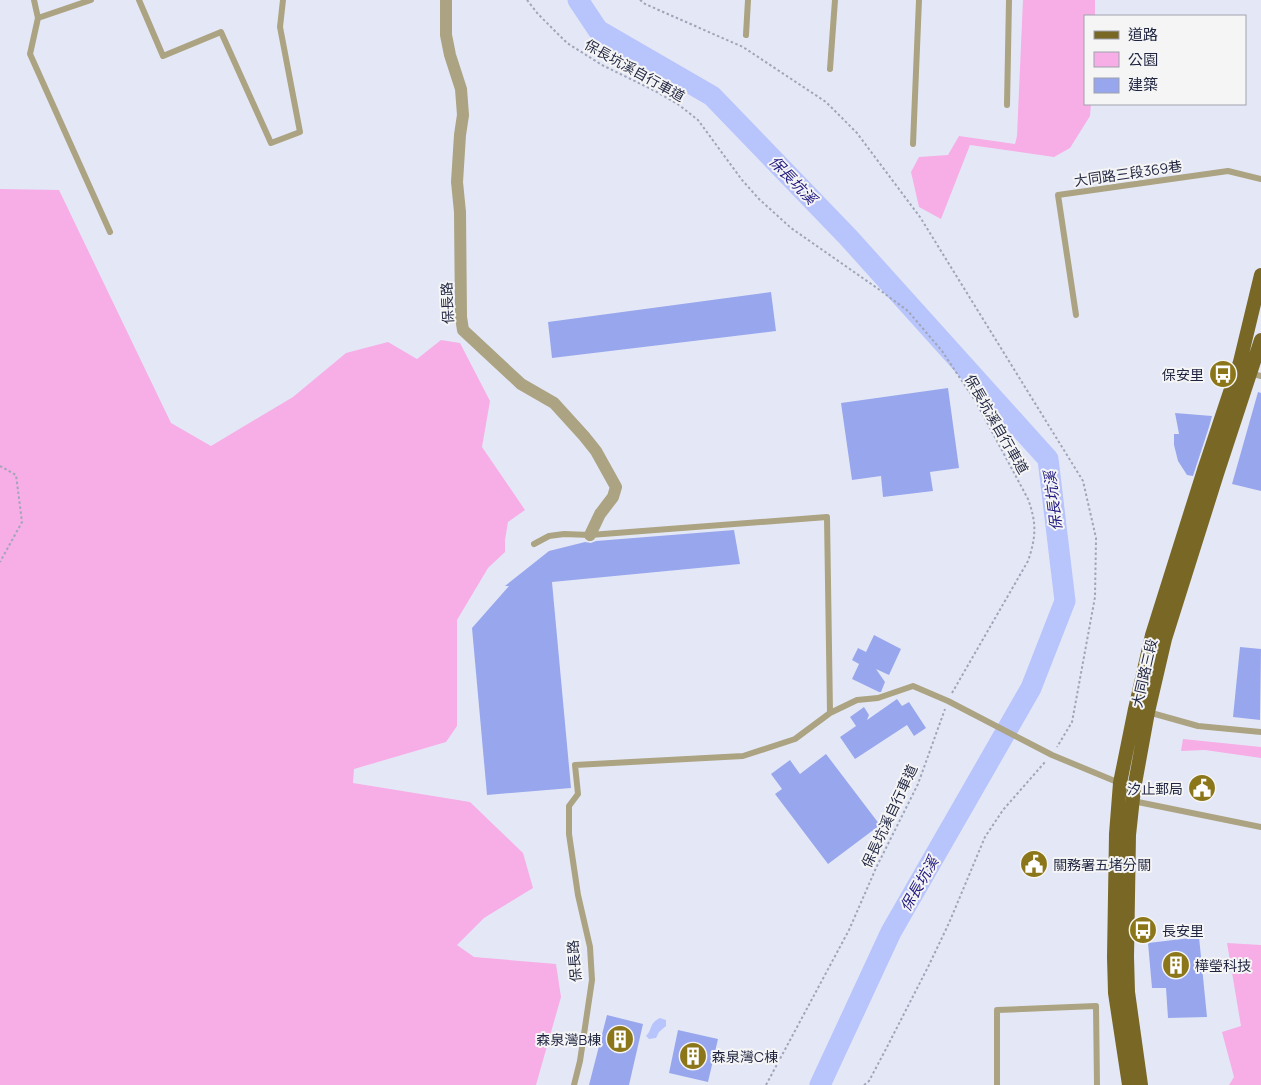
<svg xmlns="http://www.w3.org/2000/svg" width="1261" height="1085" font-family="Manrope,'Noto Sans TC',sans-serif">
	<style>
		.green { fill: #f7ade6 }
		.water { fill: #b8c4fc }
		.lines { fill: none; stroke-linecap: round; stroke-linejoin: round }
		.river { stroke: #b8c4fc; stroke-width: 21 }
		.building { fill: #98a7ed }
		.path { stroke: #a0a5b7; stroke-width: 2; stroke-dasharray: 2.5 2.5; stroke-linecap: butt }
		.service { stroke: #aba382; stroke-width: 6 }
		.minor { stroke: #aba382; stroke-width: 12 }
		.primary { stroke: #796825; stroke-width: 14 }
		.labels { text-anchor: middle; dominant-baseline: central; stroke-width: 4; stroke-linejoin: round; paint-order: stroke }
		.street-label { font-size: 14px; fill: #1f2440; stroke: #f5f5f5 }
		.poi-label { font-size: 14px; fill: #1f2440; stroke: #f5f5f5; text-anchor: start }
		.water-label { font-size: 15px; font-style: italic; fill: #211981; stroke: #f5f5f5 }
	</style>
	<rect width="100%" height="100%" fill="#e4e8f6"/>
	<path class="green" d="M 1023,0 L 1095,0 L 1095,16 L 1085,16 L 1085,104 L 1091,104 L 1090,116 L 1070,148 L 1054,157 L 970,145 L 941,219 L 919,207 L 911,172 L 919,157 L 948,155 L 959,136 L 1015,144 L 1017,136 Z
		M 0,189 L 59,190 L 171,423 L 211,446 L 293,397 L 346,353 L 388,342 L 417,359 L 441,340 L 460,343 L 490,401 L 482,447 L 525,510 L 508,522 L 505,540 L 505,552 L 488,568 L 457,620 L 457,726 L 446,742 L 354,769 L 353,783 L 470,802 L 523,853 L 533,888 L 484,918 L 457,945 L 474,957 L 556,964 L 561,997 L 536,1085 L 0,1085 Z
		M 1183,739 L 1261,747 L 1261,758 L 1205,750 L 1181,751 Z
		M 1227,943 L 1261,945 L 1261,1085 L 1229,1085 L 1234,1077 L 1222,1032 L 1241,1026 Z"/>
	<path class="water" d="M 660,1018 L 666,1020 L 666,1026 L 659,1032 L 656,1038 L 649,1039 L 646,1036 C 653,1029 649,1023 660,1018 Z"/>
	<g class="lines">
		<path class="river" d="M 578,0 L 598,30 L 712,96 L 848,237 L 1048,459 L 1065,601 L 1031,688 L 891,932 L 820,1085"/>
	</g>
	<path class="building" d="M 771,292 L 776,331 L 552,358 L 548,322 Z
		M 948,388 L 959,468 L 930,472 L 933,491 L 883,497 L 881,476 L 852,480 L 841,403 Z
		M 1258,392 L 1261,393 L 1261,491 L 1232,484 Z
		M 1175,413 L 1212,416 L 1209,427 L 1193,476 L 1187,475 L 1178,461 L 1174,445 L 1174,434 L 1179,434 Z
		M 734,530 L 740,564 L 552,582 L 571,788 L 487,795 L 472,628 L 509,586 L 505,586 L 549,551 L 585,542 L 591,543 L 596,541 Z
		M 874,635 L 901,649 L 889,675 L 876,669 L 885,682 L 881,692 L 879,692 L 852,679 L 859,664 L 852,660 L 858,648 L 866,652 Z
		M 1240,647 L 1261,649 L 1260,720 L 1233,717 Z
		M 897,699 L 902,706 L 909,702 L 926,728 L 914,736 L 907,725 L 855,759 L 840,737 L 856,726 L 850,717 L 864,707 L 869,715 L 867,720 Z
		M 826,754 L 880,825 L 828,864 L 775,794 L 782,789 L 771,774 L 790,760 L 800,774 Z
		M 1199,937 L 1207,1017 L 1168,1018 L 1166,988 L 1152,988 L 1148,943 Z
		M 607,1015 L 643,1024 L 629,1085 L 589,1085 Z
		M 678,1030 L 718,1039 L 708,1082 L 669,1073 Z"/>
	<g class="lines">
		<path class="path" d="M 527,0 L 538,14 L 567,43 L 602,65 L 655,91 L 679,105 L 698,120 L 742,180 L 759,199 L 791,228 L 877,288 L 908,311 L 942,351 L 976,402 L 1028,499 C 1037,524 1036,537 1028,561 L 952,693
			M 640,0 L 645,4 L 743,47 L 826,102 L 857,133 L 920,217 L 1083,481 L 1096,538 L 1095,597 L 1072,722 L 1057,747
			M 0,466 L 16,475 L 22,522 L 0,562
			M 766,1085 L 849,930 L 876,868 L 918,784 L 945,709
			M 864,1085 L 869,1081 L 887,1047 L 929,965 L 949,923 L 985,837 L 1003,810 L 1045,762"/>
		<path class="service" d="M 34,0 L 38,18
			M 91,0 L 38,18 L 30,54 L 110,232
			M 139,0 L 163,56 L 221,32 L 271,143 L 300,132 L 280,27 L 283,0
			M 746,35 L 748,0
			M 830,69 L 835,0
			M 1007,105 L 1009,0
			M 913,144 L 919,0
			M 1076,315 L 1058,195 L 1228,171 L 1261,179
			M 1250,373 L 1261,376
			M 534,544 L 549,536 L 564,534 L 590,535 L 827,517 L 830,713
			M 1148,712 L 1198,726 L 1261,732
			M 1133,801 L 1261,827
			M 574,1085 L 580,1061 L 592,980 L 590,947 L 578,895 L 569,834 L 569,806 L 578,794 L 575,765 L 743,756 L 795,739 L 830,713 L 857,700 L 878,698 L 913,686 L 948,701 L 1052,755 L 1134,789
			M 997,1085 L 997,1010 L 1096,1006 L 1097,1085"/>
		<path class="minor" d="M 446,0 L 446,35 L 450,55 L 461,89 L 463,115 L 460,135 L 457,182 L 460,212 L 461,317 L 463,330 L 521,384 L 554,403 L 584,436 L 596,451 L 616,487 L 613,497 L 600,514 L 590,535"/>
		<path class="primary" d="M 1129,1085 L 1115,993 L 1114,957 L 1116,834 L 1120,783 L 1135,709 L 1152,635 L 1204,470 L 1240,362 L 1261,275
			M 1141,1085 L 1128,992 L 1127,957 L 1129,835 L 1134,789 L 1148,712 L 1165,639 L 1217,474 L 1261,340"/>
	</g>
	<defs>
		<g id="bus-disc" transform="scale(1.4375)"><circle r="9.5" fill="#8c761a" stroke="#f5f5f5"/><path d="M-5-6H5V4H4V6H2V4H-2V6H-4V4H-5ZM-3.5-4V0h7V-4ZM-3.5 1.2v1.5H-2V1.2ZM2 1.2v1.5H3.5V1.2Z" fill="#fff"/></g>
		<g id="civic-disc" transform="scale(1.4375)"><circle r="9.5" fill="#8c761a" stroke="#f5f5f5"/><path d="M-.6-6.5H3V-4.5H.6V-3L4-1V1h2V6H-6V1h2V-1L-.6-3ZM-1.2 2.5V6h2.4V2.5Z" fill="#fff"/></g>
		<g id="building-disc" transform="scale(1.4375)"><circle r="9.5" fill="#8c761a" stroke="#f5f5f5"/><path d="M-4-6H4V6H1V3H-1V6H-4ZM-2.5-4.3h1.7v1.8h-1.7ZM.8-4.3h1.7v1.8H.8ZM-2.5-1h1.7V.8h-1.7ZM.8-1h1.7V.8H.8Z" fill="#fff"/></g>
	</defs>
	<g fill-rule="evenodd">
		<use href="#bus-disc" x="1223" y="374"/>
		<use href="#civic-disc" x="1202" y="788"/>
		<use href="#civic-disc" x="1034" y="864"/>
		<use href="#bus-disc" x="1143" y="930"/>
		<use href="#building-disc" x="1176" y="965"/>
		<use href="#building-disc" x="620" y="1039"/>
		<use href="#building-disc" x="693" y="1056"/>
	</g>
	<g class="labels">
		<g class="street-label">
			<text transform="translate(635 70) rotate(29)">保長坑溪自行車道</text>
			<text transform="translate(1128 173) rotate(-8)">大同路三段369巷</text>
			<text transform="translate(447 303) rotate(-93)">保長路</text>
			<text transform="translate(997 424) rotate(60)">保長坑溪自行車道</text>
			<text transform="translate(1144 673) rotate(-77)">大同路三段</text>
			<text transform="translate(889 816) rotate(-65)">保長坑溪自行車道</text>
			<text transform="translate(574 961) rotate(-95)">保長路</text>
		</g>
		<g class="poi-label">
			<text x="1204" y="374" text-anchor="end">保安里</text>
			<text x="1183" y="788" text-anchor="end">汐止郵局</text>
			<text x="1053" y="864">關務署五堵分關</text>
			<text x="1162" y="930">長安里</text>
			<text x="1195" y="965">樺瑩科技</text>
			<text x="601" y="1039" text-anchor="end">森泉灣B棟</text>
			<text x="712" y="1056">森泉灣C棟</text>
		</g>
		<g class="water-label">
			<text transform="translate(793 180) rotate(46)">保長坑溪</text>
			<text transform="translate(1053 501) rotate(-97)">保長坑溪</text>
			<text transform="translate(919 884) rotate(-60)">保長坑溪</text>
		</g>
	</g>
	<rect x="1084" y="15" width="162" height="90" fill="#f5f5f5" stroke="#9fa1ad"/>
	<rect x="1094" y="31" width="25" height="8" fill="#796825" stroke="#9fa1ad"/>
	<text x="1128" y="40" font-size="15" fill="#1f2440">道路</text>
	<rect x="1094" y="52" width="25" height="15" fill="#f7ade6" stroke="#9fa1ad"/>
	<text x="1128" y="65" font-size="15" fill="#1f2440">公園</text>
	<rect x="1094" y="78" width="25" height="15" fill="#98a7ed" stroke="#9fa1ad"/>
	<text x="1128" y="90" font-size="15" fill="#1f2440">建築</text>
</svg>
